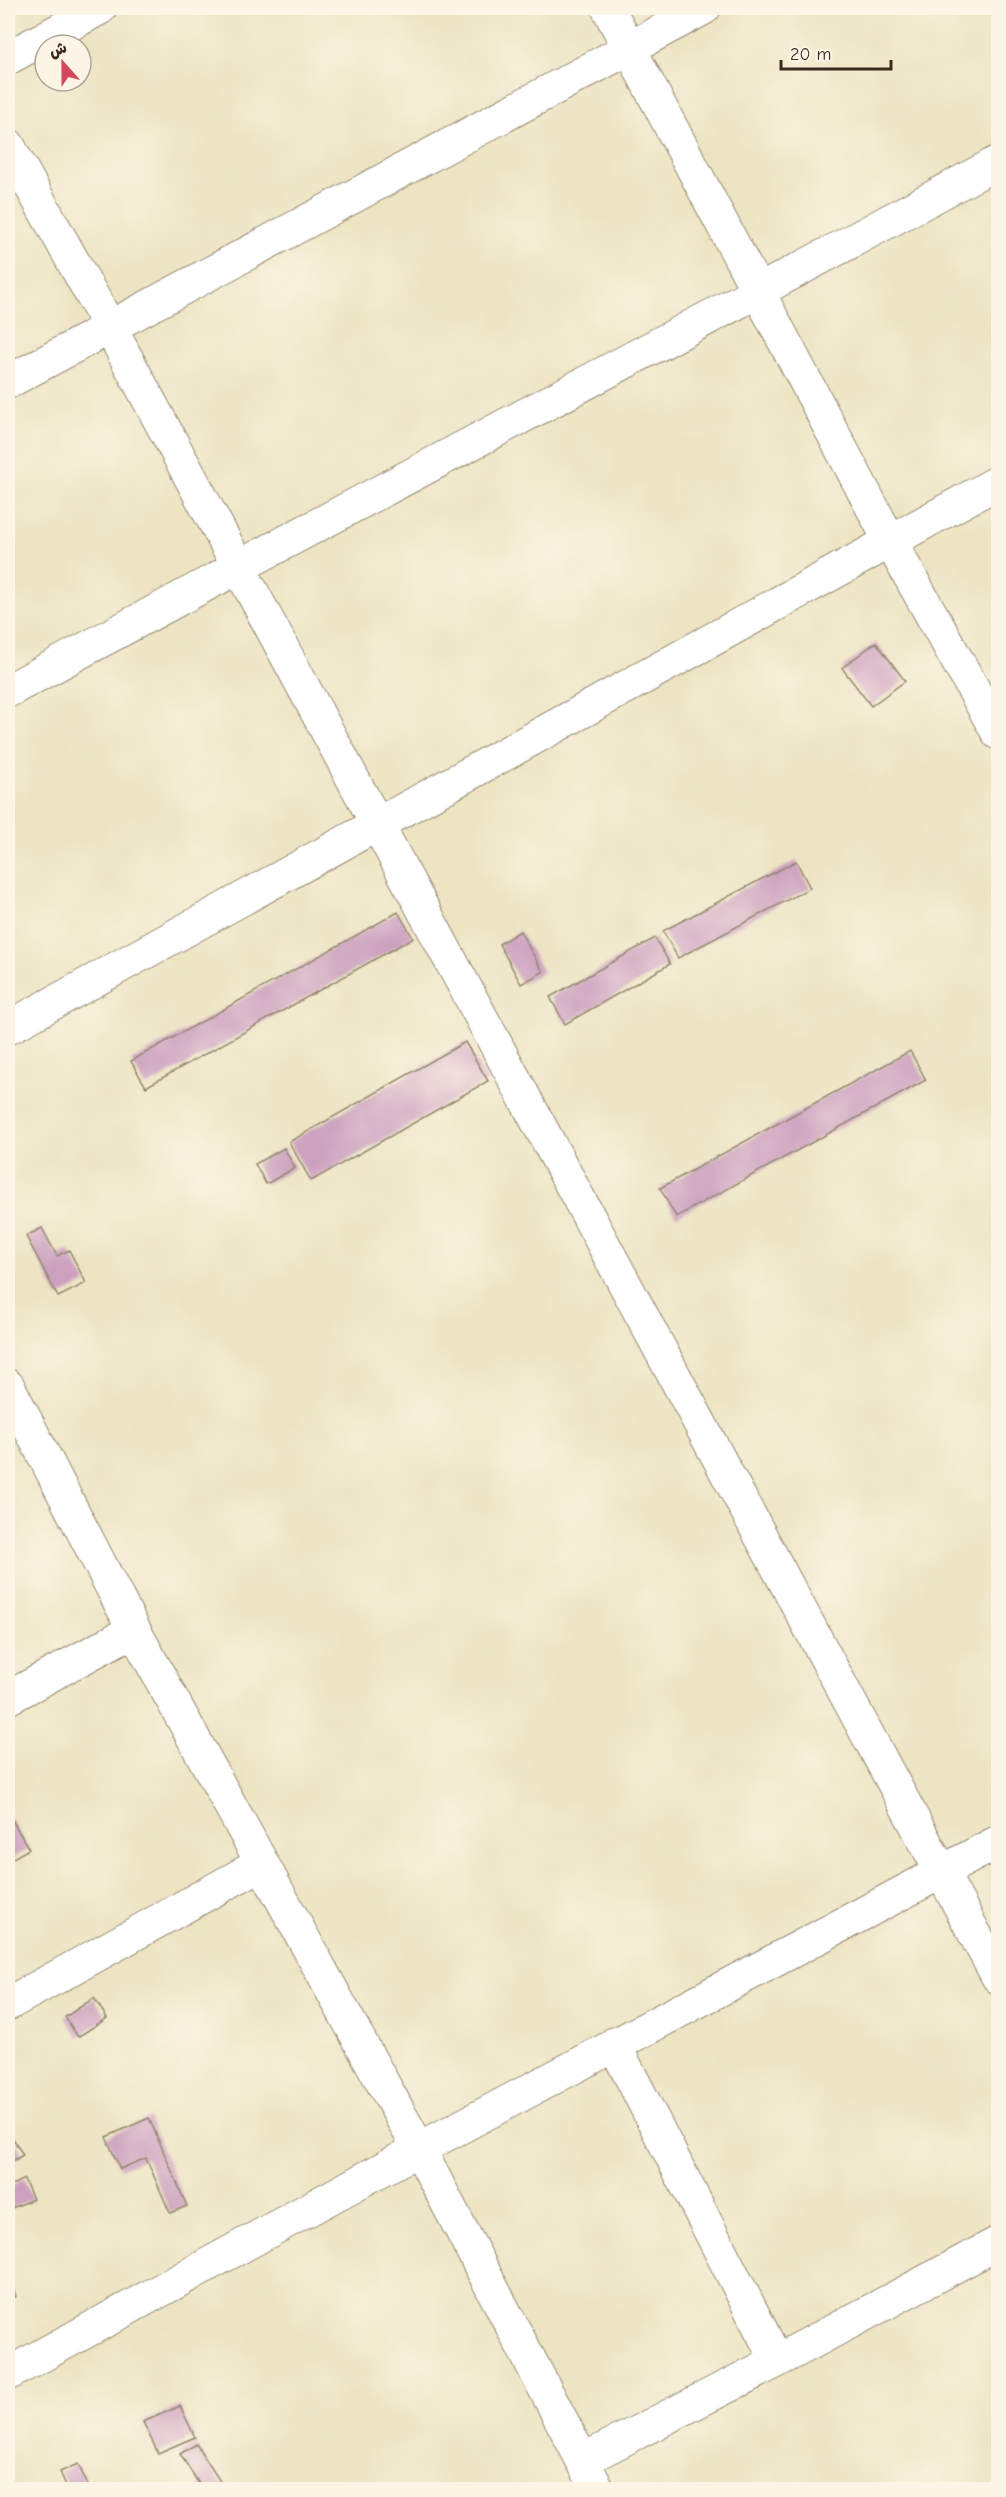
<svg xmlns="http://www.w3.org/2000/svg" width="1006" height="2497" font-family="'Comic Neue','Playpen Sans Arabic',sans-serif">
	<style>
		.building { fill: #cca1bf }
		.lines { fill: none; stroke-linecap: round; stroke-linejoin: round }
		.minor-casing { stroke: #948770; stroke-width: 35 }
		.minor { stroke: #fff; stroke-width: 33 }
	</style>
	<rect width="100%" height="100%" fill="#fcf5e5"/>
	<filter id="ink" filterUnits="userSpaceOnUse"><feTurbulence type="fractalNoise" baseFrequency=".0167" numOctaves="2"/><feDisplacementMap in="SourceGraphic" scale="12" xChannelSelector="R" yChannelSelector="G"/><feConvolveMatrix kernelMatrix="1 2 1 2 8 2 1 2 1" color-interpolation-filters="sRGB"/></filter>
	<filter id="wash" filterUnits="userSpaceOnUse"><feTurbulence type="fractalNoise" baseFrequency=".008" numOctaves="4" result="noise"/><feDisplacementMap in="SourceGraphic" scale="24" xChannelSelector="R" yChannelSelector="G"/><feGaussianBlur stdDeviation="1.35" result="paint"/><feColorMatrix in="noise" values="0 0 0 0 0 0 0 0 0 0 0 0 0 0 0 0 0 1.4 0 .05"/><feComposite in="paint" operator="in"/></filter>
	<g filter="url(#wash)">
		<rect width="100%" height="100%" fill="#ece4c2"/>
		<g id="blocks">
			<path class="building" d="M 876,642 L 905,681 L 871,706 L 842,668 Z
				M 796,861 L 810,888 L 678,958 L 663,931 Z
				M 398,912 L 413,938 L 146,1087 L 131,1061 Z
				M 520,931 L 543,972 L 521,984 L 499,944 Z
				M 655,938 L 670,964 L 565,1024 L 550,997 Z
				M 465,1042 L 488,1081 L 311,1181 L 289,1142 Z
				M 910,1051 L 926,1080 L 676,1217 L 660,1188 Z
				M 284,1148 L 295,1168 L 266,1184 L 255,1164 Z
				M 42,1228 L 57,1256 L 69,1250 L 86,1283 L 58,1297 L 26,1236 Z
				M 11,1818 L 29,1849 L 8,1861 L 8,1820 Z
				M 94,1998 L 107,2018 L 78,2037 L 65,2017 Z
				M 149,2118 L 187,2206 L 170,2213 L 146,2158 L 120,2169 L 106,2137 Z
				M 8,2130 L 23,2155 L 8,2164 Z
				M 24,2179 L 33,2199 L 12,2208 L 8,2199 L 8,2187 Z
				M 8,2280 L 16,2296 L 8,2301 Z
				M 180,2406 L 195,2437 L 158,2453 L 143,2422 Z
				M 196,2444 L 223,2486 L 217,2490 L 203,2490 L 180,2454 Z
				M 78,2464 L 90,2490 L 68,2490 L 60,2472 Z"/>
		</g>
	</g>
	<g filter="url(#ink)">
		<use href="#blocks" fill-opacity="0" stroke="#948770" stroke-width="1.5"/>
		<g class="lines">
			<g class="minor-casing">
				<path id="minor" d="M 608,8 L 890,541 L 998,733
					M 8,58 L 100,8
					M 8,145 L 109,326 L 998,1977
					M 8,382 L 704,8
					M 8,691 C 337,512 670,341 998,162
					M 8,1028 L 998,482
					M 8,1386 L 134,1630 L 419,2149 L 598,2490
					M 8,1698 L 134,1630
					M 8,2004 L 261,1864
					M 614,2044 L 777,2361
					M 8,2374 L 419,2149 L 998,1842
					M 583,2460 L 777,2361 L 998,2243"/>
			</g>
			<use href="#minor" class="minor"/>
		</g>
	</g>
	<rect width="1006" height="2497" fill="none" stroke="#fcf5e5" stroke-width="30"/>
	<g transform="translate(63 63) rotate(339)"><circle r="28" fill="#fcf5e5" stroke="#afa495" stroke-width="1.5"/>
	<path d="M0-4.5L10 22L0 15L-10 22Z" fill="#d1495b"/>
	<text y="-9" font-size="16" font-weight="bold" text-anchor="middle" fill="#3b2a1e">ش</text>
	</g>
	<path d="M781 60v9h110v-9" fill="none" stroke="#3b2a1e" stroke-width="3"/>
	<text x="790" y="60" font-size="18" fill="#3b2a1e" stroke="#fcf5e5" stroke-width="4.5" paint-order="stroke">20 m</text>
</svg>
